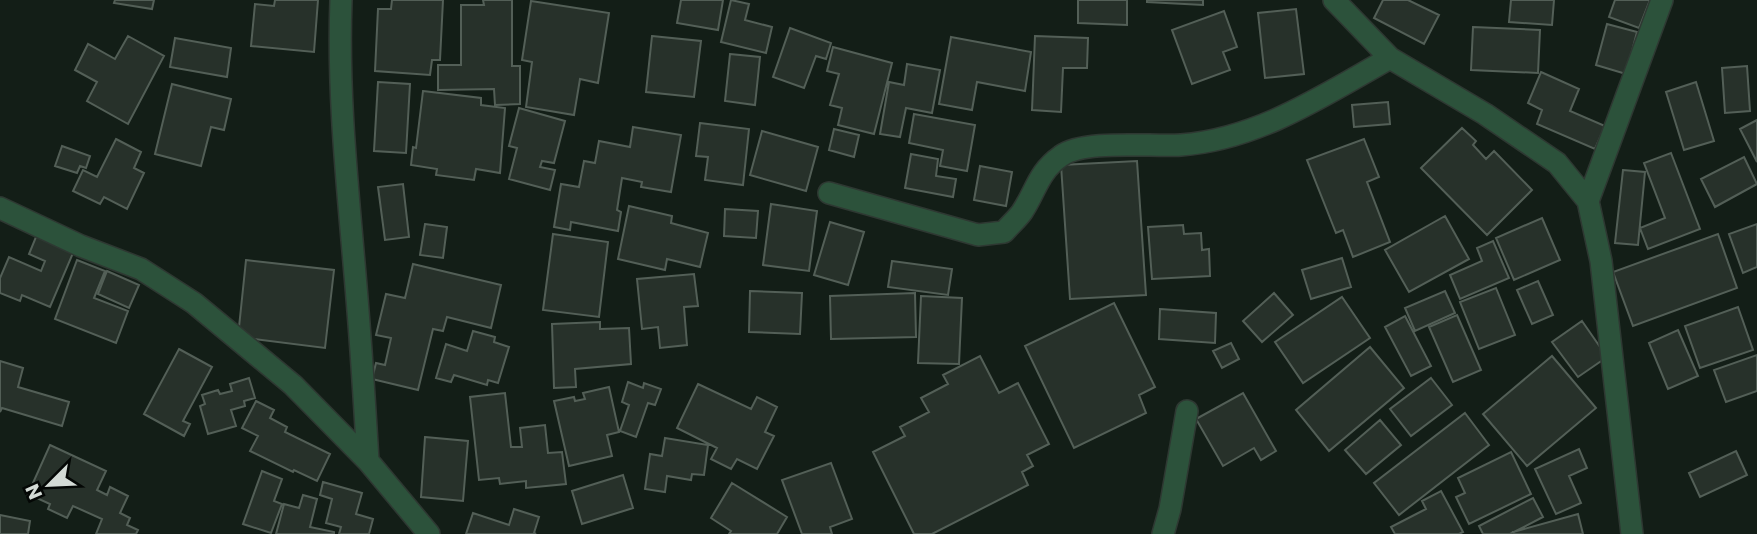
<svg xmlns="http://www.w3.org/2000/svg" width="1757" height="534" font-family="Poppins,sans-serif">
	<style>
		.building { fill: #27312a; stroke: #535f57; stroke-width: 2 }
		.lines { fill: none; stroke-linecap: round; stroke-linejoin: round }
		.minor-casing { stroke: #2e3832; stroke-width: 24 }
		.minor { stroke: #2c523b; stroke-width: 21 }
	</style>
	<rect width="100%" height="100%" fill="#131e17"/>
	<path class="building" d="M 115,0 L 154,0 L 152,9 L 114,3 Z
		M 275,0 L 318,0 L 314,52 L 251,46 L 255,4 L 274,6 Z
		M 392,0 L 443,0 L 440,60 L 432,60 L 430,75 L 375,71 L 378,9 L 391,9 Z
		M 483,0 L 512,0 L 512,66 L 520,66 L 520,104 L 495,105 L 494,89 L 438,90 L 438,65 L 461,65 L 461,5 L 484,5 Z
		M 681,0 L 723,0 L 718,30 L 677,23 Z
		M 731,0 L 749,4 L 745,20 L 772,27 L 766,53 L 721,42 Z
		M 1078,0 L 1127,0 L 1127,25 L 1078,23 Z
		M 1147,0 L 1203,0 L 1203,5 L 1147,2 Z
		M 1383,0 L 1408,0 L 1439,15 L 1424,44 L 1374,18 Z
		M 1511,0 L 1554,0 L 1552,25 L 1509,22 Z
		M 1615,0 L 1650,0 L 1639,28 L 1609,17 Z
		M 531,1 L 609,13 L 598,83 L 580,79 L 574,115 L 526,107 L 532,62 L 522,60 Z
		M 1296,9 L 1304,74 L 1265,78 L 1258,13 Z
		M 1224,11 L 1237,47 L 1223,52 L 1230,70 L 1192,84 L 1172,30 Z
		M 1607,24 L 1637,32 L 1626,74 L 1596,65 Z
		M 1473,27 L 1540,30 L 1538,73 L 1471,70 Z
		M 790,28 L 831,43 L 826,59 L 816,56 L 804,88 L 773,77 Z
		M 128,36 L 164,56 L 128,124 L 87,101 L 97,82 L 75,70 L 88,44 L 115,59 Z
		M 652,36 L 701,41 L 694,97 L 646,92 Z
		M 1035,36 L 1088,38 L 1087,68 L 1063,68 L 1061,112 L 1032,110 Z
		M 951,37 L 1031,52 L 1025,91 L 977,82 L 972,110 L 939,104 Z
		M 175,38 L 231,48 L 227,77 L 170,67 Z
		M 833,47 L 892,63 L 874,134 L 838,125 L 842,108 L 830,105 L 839,74 L 827,71 Z
		M 730,54 L 760,57 L 755,105 L 725,101 Z
		M 907,64 L 940,70 L 932,113 L 906,108 L 900,137 L 880,134 L 889,82 L 904,85 Z
		M 1747,66 L 1750,111 L 1725,113 L 1722,68 Z
		M 1541,72 L 1579,89 L 1570,111 L 1605,126 L 1595,149 L 1537,124 L 1542,110 L 1528,103 Z
		M 378,82 L 410,84 L 406,153 L 374,151 Z
		M 1696,82 L 1714,141 L 1684,150 L 1666,92 Z
		M 172,84 L 231,99 L 224,130 L 211,127 L 201,166 L 155,154 Z
		M 423,91 L 481,98 L 481,105 L 505,108 L 500,173 L 476,169 L 474,180 L 436,175 L 437,169 L 411,165 L 413,147 L 416,148 Z
		M 1388,102 L 1390,124 L 1354,127 L 1352,105 Z
		M 519,108 L 565,121 L 554,163 L 542,161 L 540,167 L 555,170 L 550,190 L 509,179 L 517,148 L 509,146 Z
		M 914,114 L 975,125 L 967,171 L 940,166 L 943,150 L 909,143 Z
		M 1757,120 L 1757,162 L 1740,129 Z
		M 700,123 L 749,129 L 743,185 L 705,180 L 708,157 L 696,156 Z
		M 633,127 L 681,135 L 671,192 L 641,187 L 642,182 L 622,178 L 617,210 L 621,212 L 618,231 L 571,222 L 570,230 L 554,227 L 561,184 L 579,187 L 584,161 L 595,163 L 599,141 L 630,147 Z
		M 1462,128 L 1476,141 L 1473,145 L 1486,159 L 1494,151 L 1532,190 L 1487,235 L 1421,168 Z
		M 834,129 L 859,135 L 854,157 L 829,150 Z
		M 762,131 L 818,147 L 806,191 L 750,175 Z
		M 116,139 L 141,152 L 134,168 L 144,173 L 127,209 L 104,197 L 100,204 L 73,191 L 83,170 L 97,177 Z
		M 1364,139 L 1379,177 L 1367,182 L 1390,242 L 1353,257 L 1343,230 L 1336,233 L 1307,160 Z
		M 62,146 L 90,156 L 86,168 L 80,166 L 77,173 L 55,166 Z
		M 1671,153 L 1700,229 L 1648,249 L 1640,228 L 1665,218 L 1644,163 Z
		M 911,154 L 938,159 L 936,176 L 956,179 L 953,197 L 905,188 Z
		M 1744,157 L 1757,184 L 1715,207 L 1701,179 Z
		M 1137,161 L 1146,295 L 1070,299 L 1061,165 Z
		M 980,166 L 1012,172 L 1006,206 L 974,200 Z
		M 1623,170 L 1645,172 L 1638,245 L 1615,243 Z
		M 403,184 L 409,237 L 385,240 L 378,187 Z
		M 771,204 L 817,211 L 809,271 L 763,265 Z
		M 629,206 L 672,216 L 671,223 L 708,233 L 700,267 L 667,259 L 665,270 L 618,259 Z
		M 725,209 L 758,211 L 756,238 L 724,236 Z
		M 1445,216 L 1469,259 L 1409,292 L 1385,250 Z
		M 1542,218 L 1560,260 L 1514,280 L 1496,238 Z
		M 830,222 L 864,232 L 848,285 L 814,275 Z
		M 425,224 L 447,227 L 443,258 L 420,255 Z
		M 1757,224 L 1757,267 L 1743,273 L 1729,234 Z
		M 1183,225 L 1184,234 L 1201,233 L 1202,250 L 1209,249 L 1210,276 L 1152,279 L 1148,227 Z
		M 38,232 L 55,239 L 53,244 L 73,253 L 50,307 L 22,295 L 20,301 L 0,293 L 0,278 L 9,257 L 41,271 L 45,261 L 29,254 Z
		M 553,234 L 608,242 L 599,317 L 543,310 Z
		M 1718,234 L 1737,288 L 1633,326 L 1613,272 Z
		M 1493,241 L 1509,278 L 1460,299 L 1450,275 L 1482,261 L 1477,248 Z
		M 1342,258 L 1351,287 L 1311,299 L 1302,270 Z
		M 77,260 L 105,271 L 94,298 L 128,311 L 116,343 L 55,319 Z
		M 246,260 L 334,270 L 325,348 L 238,337 Z
		M 892,261 L 952,269 L 948,295 L 888,287 Z
		M 413,264 L 501,285 L 491,328 L 447,317 L 443,331 L 433,329 L 418,390 L 372,379 L 376,363 L 385,365 L 391,338 L 376,335 L 386,294 L 405,298 Z
		M 107,271 L 139,285 L 129,308 L 98,294 Z
		M 694,274 L 698,306 L 684,307 L 687,345 L 660,348 L 658,327 L 642,329 L 637,279 Z
		M 1538,281 L 1553,315 L 1532,324 L 1517,290 Z
		M 1496,288 L 1515,335 L 1479,349 L 1460,302 Z
		M 750,291 L 802,293 L 800,334 L 749,332 Z
		M 1445,291 L 1455,313 L 1415,331 L 1405,308 Z
		M 915,293 L 916,337 L 831,339 L 830,296 Z
		M 1274,293 L 1293,315 L 1262,342 L 1243,321 Z
		M 921,296 L 962,298 L 959,364 L 918,363 Z
		M 1342,297 L 1370,338 L 1303,383 L 1275,342 Z
		M 1114,303 L 1155,387 L 1139,395 L 1146,413 L 1074,448 L 1025,346 Z
		M 1738,307 L 1753,350 L 1700,368 L 1685,326 Z
		M 1160,309 L 1216,313 L 1215,343 L 1159,339 Z
		M 1457,315 L 1481,370 L 1453,382 L 1429,327 Z
		M 1405,316 L 1431,366 L 1411,376 L 1385,327 Z
		M 1582,321 L 1607,357 L 1578,377 L 1552,342 Z
		M 600,322 L 600,329 L 629,328 L 631,364 L 575,369 L 576,387 L 554,388 L 552,324 Z
		M 1678,330 L 1698,376 L 1668,389 L 1649,343 Z
		M 473,331 L 495,337 L 494,342 L 509,347 L 498,383 L 488,380 L 487,385 L 454,375 L 451,382 L 436,378 L 446,344 L 467,351 Z
		M 1231,343 L 1239,359 L 1222,368 L 1213,351 Z
		M 1370,347 L 1404,388 L 1329,451 L 1296,410 Z
		M 179,349 L 212,367 L 183,421 L 190,424 L 184,436 L 144,414 Z
		M 1757,355 L 1757,391 L 1726,402 L 1714,370 Z
		M 980,356 L 999,393 L 1018,383 L 1049,444 L 1027,455 L 1033,466 L 1022,472 L 1028,485 L 932,534 L 914,534 L 873,452 L 905,436 L 900,427 L 929,412 L 921,398 L 948,384 L 943,375 Z
		M 1552,356 L 1596,408 L 1527,466 L 1483,414 Z
		M 0,361 L 23,368 L 18,387 L 69,402 L 62,426 L 2,408 L 0,412 Z
		M 249,378 L 255,398 L 244,401 L 245,406 L 231,410 L 236,426 L 208,434 L 200,406 L 205,404 L 202,395 L 218,390 L 220,394 L 232,391 L 230,384 Z
		M 1431,378 L 1452,405 L 1411,436 L 1390,409 Z
		M 628,382 L 643,388 L 644,383 L 661,389 L 655,405 L 648,403 L 636,437 L 620,431 L 629,405 L 622,402 Z
		M 698,384 L 751,409 L 757,397 L 777,407 L 765,432 L 774,436 L 757,469 L 737,459 L 731,469 L 711,459 L 717,448 L 677,428 Z
		M 609,387 L 619,432 L 607,435 L 612,456 L 569,466 L 554,401 L 574,397 L 575,401 L 585,399 L 583,393 Z
		M 505,393 L 511,447 L 522,447 L 520,428 L 545,425 L 548,453 L 562,452 L 566,484 L 526,488 L 526,481 L 500,484 L 499,478 L 479,480 L 470,397 Z
		M 1243,393 L 1276,451 L 1261,460 L 1254,448 L 1223,466 L 1196,419 Z
		M 256,401 L 274,410 L 270,418 L 287,427 L 285,432 L 330,454 L 317,481 L 294,470 L 293,472 L 250,451 L 258,436 L 242,428 Z
		M 1465,413 L 1489,445 L 1399,515 L 1374,483 Z
		M 1380,420 L 1401,445 L 1366,474 L 1345,450 Z
		M 425,437 L 468,441 L 463,501 L 421,497 Z
		M 665,438 L 708,445 L 704,475 L 692,474 L 691,480 L 667,476 L 665,492 L 645,489 L 650,454 L 662,456 Z
		M 50,445 L 106,471 L 97,490 L 107,495 L 110,487 L 128,496 L 120,513 L 130,518 L 127,525 L 138,530 L 136,534 L 96,534 L 102,519 L 73,506 L 67,518 L 48,509 L 50,504 L 28,494 Z
		M 1579,449 L 1587,468 L 1569,476 L 1581,503 L 1556,514 L 1535,469 Z
		M 1736,451 L 1747,475 L 1700,497 L 1689,473 Z
		M 1511,452 L 1531,494 L 1469,524 L 1456,497 L 1465,493 L 1458,478 Z
		M 831,463 L 852,519 L 830,527 L 832,534 L 802,534 L 782,480 Z
		M 262,471 L 282,479 L 274,501 L 282,504 L 271,533 L 243,524 Z
		M 623,475 L 633,508 L 582,524 L 572,491 Z
		M 323,482 L 362,493 L 356,514 L 373,519 L 369,534 L 339,534 L 341,527 L 326,523 L 332,499 L 320,495 Z
		M 732,483 L 787,517 L 777,534 L 729,534 L 731,531 L 711,518 Z
		M 1441,491 L 1463,532 L 1459,534 L 1395,534 L 1391,527 L 1426,509 L 1422,501 Z
		M 303,495 L 317,499 L 310,527 L 334,532 L 334,534 L 276,534 L 284,504 L 299,508 Z
		M 1533,498 L 1543,517 L 1510,534 L 1483,534 L 1479,526 Z
		M 514,509 L 539,517 L 534,533 L 536,534 L 466,534 L 473,513 L 509,525 Z
		M 1578,514 L 1583,534 L 1514,534 L 1513,532 Z
		M 0,515 L 30,521 L 28,534 L 0,534 Z"/>
	<g class="lines">
		<g class="minor-casing">
			<path id="minor" d="M 341,0 C 337,104 350,207 358,311 C 362,360 365,411 368,461
				M 1334,0 L 1390,58 L 1485,114 L 1557,163 L 1588,201 L 1601,261 L 1632,534
				M 829,193 L 978,235 L 1004,232 C 1010,225 1017,219 1022,212 C 1036,191 1038,172 1061,156 C 1084,139 1151,147 1181,145 C 1259,139 1324,95 1390,58
				M 1588,201 L 1662,0
				M 0,208 L 81,246 L 141,269 L 194,303 L 293,385 L 368,461 L 429,534
				M 1163,534 L 1170,509 L 1187,411"/>
		</g>
		<use href="#minor" class="minor"/>
	</g>
	<g transform="translate(49 485) rotate(246)" stroke="#040705" stroke-width="5" paint-order="stroke">
	<path d="M0-5L12 26L0 18L-12 26Z" fill="#d4dbd6"/>
	<text y="-10" font-size="19" font-weight="bold" text-anchor="middle" fill="#d4dbd6">N</text>
	</g>
</svg>
